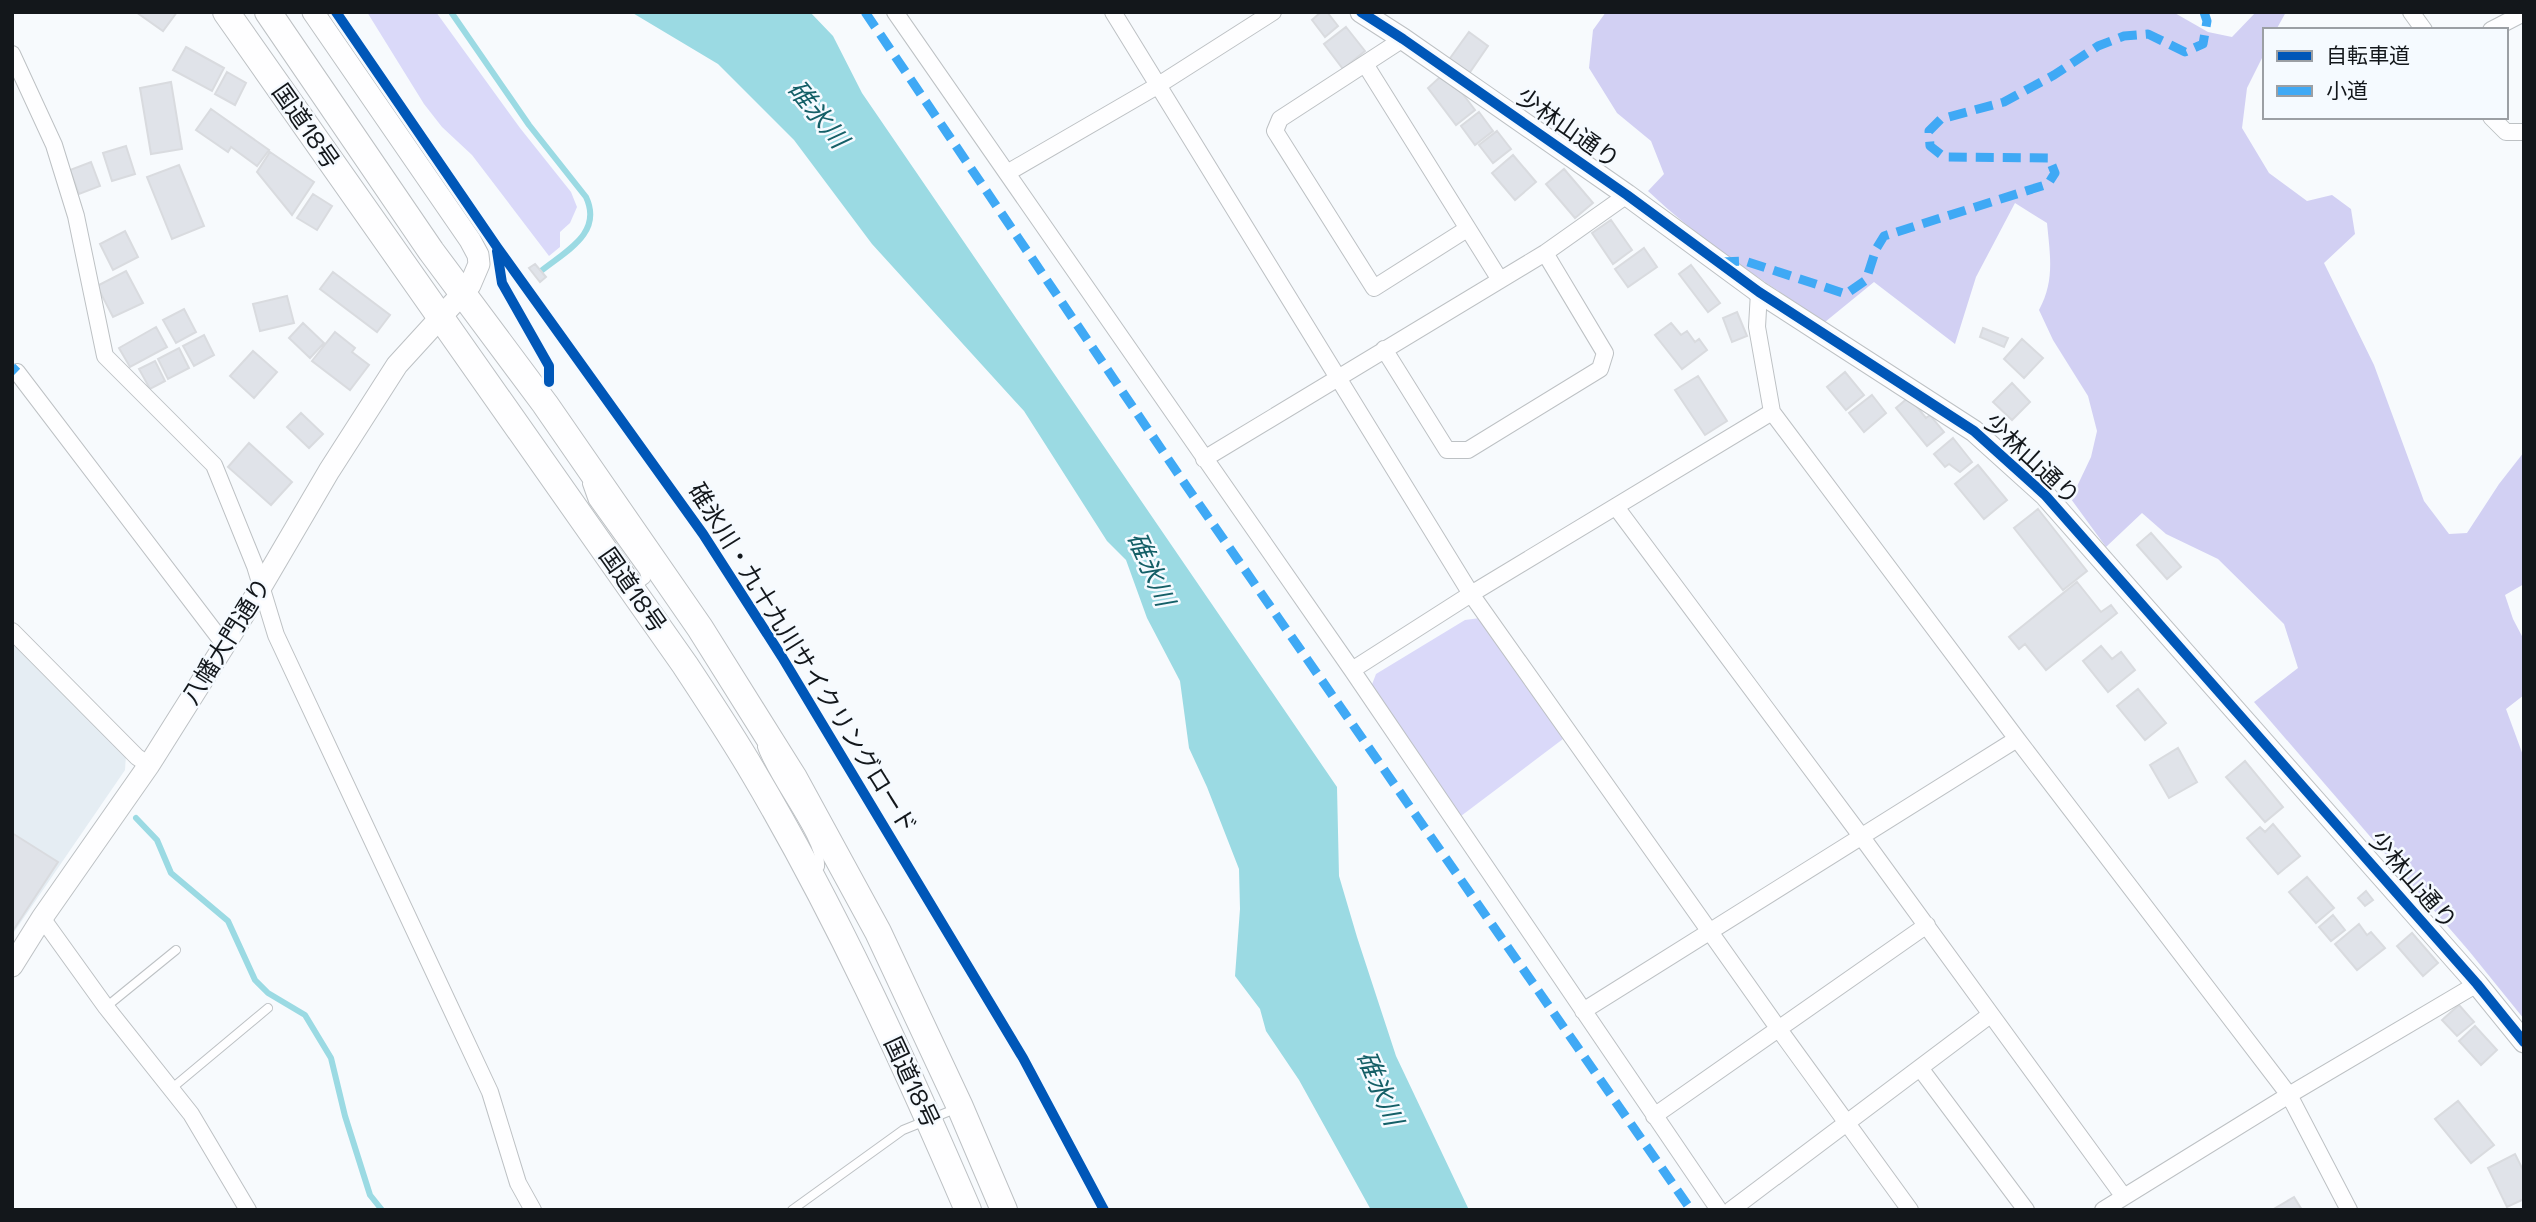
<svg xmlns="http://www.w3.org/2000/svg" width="2536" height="1222" font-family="'Space Grotesk','Noto Sans JP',sans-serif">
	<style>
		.built { fill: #e5edf3 }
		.green { fill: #dad9f9 }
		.forest { fill: #d2d0f3 }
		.water { fill: #9bdae3 }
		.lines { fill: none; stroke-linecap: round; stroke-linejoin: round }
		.stream { stroke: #9bdae3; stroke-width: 6 }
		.building { fill: #e0e3e9; stroke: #d9dbdf; stroke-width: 2 }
		.service-casing { stroke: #bdc1c4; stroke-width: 10 }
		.minor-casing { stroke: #bdc1c4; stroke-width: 18 }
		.tertiary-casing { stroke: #bdc1c4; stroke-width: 23 }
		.trunk-casing { stroke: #bdc1c4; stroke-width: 28 }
		.service { stroke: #fefeff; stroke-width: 8 }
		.minor { stroke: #fefeff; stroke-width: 16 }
		.tertiary { stroke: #fefeff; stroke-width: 21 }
		.trunk { stroke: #fefeff; stroke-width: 26 }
		.quiet { stroke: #3fa9f5; stroke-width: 9; stroke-dasharray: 18 9; stroke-linecap: butt }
		.cycleway-casing { stroke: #f5faff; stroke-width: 15 }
		.cycleway { stroke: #0057b8; stroke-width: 10 }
		.labels { text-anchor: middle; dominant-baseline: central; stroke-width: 5; stroke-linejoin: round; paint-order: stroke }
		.street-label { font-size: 24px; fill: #13171b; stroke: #f5faff }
		.water-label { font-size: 26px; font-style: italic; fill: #145f67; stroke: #f5faff }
	</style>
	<rect width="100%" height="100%" fill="#f7fafd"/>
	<path class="built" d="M 12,643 L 126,755 L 125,770 L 12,935 Z"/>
	<path class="green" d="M 367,12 L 436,12 L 520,128 L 571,192 L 577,207 L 570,223 L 560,232 L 560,247 L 549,256 L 472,155 L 442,127 L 424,104 Z
		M 1480,618 L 1563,739 L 1461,816 L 1371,687 L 1376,674 L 1465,620 Z"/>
	<path class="forest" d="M 1606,12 L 2173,12 L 2208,32 L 2232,37 L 2256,12 L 2286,12 L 2276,30 L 2265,30 L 2265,52 L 2247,88 L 2242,128 L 2269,173 L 2307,201 L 2332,195 L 2351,209 L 2355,234 L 2324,263 L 2374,365 L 2424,501 L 2449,534 L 2467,533 L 2499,484 L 2524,452 L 2524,584 L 2505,595 L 2513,619 L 2524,640 L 2524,695 L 2506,709 L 2524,758 L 2524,1019 L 2469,951 L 2254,702 L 2298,668 L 2284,624 L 2218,559 L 2166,534 L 2142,513 L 2106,547 L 2071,499 L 2091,457 L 2097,431 L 2088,396 L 2053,340 L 2039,310 C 2055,281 2050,255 2047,223 L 2015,203 L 1976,277 L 1955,344 L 1874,282 L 1825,322 C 1763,281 1702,242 1648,191 L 1664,174 L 1651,141 L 1617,113 L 1589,68 L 1593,30 Z"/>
	<path class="water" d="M 631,12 L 810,12 L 833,36 L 862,93 L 1337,787 L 1339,876 L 1357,937 L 1396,1056 L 1469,1210 L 1371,1210 L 1299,1080 L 1266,1031 L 1260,1009 L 1235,976 L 1240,909 L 1239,869 L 1207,787 L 1189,748 L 1180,681 L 1147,618 L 1126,560 L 1107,541 L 1024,411 L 872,244 L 794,140 L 718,64 Z"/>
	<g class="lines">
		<path class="stream" d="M 451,12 L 529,125 L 586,197 C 603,233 566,251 541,271
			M 136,818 L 157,840 L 171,873 L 228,921 L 255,980 L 268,993 L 305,1015 L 331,1058 L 345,1116 L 370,1195 L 382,1210"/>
	</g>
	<path class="building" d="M 136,12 L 177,12 L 163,31 Z
		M 1321,12 L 1327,12 L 1338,26 L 1325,37 L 1312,20 Z
		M 1346,27 L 1365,51 L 1343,69 L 1324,44 Z
		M 1469,32 L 1488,46 L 1468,75 L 1448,61 Z
		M 186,47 L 224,68 L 212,91 L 173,70 Z
		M 227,72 L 246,83 L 235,105 L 215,94 Z
		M 1440,77 L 1462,93 L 1475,110 L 1456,125 L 1428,88 Z
		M 171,82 L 182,149 L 151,154 L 140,88 Z
		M 211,109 L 269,150 L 257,166 L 231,147 L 228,152 L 196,130 Z
		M 1479,112 L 1493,131 L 1475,145 L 1461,126 Z
		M 1497,131 L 1511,149 L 1493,163 L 1479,145 Z
		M 126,146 L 135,174 L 112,181 L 103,153 Z
		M 270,152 L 314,182 L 292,215 L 257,172 Z
		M 1513,155 L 1536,182 L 1515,200 L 1492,173 Z
		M 91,162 L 100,186 L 79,194 L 70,170 Z
		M 179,165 L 204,226 L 172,239 L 147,177 Z
		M 1564,169 L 1593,203 L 1575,218 L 1546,184 Z
		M 313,194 L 332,206 L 317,230 L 297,218 Z
		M 1611,220 L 1632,250 L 1613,264 L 1592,233 Z
		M 125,231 L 138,257 L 113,270 L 100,244 Z
		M 1644,248 L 1657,267 L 1628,287 L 1615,269 Z
		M 535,264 L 546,277 L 540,282 L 529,268 Z
		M 1691,265 L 1720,303 L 1708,312 L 1679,274 Z
		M 126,271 L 143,303 L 113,317 L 97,286 Z
		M 333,272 L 390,315 L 377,332 L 320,289 Z
		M 287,296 L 294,323 L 260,331 L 253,304 Z
		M 184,309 L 196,332 L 176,343 L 163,320 Z
		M 1737,312 L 1747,336 L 1732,342 L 1723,318 Z
		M 303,323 L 324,343 L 310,358 L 289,338 Z
		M 1671,323 L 1681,335 L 1687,331 L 1695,342 L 1699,339 L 1707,350 L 1682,369 L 1655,335 Z
		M 156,327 L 167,347 L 130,367 L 119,348 Z
		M 1983,328 L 2008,338 L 2004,347 L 1980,337 Z
		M 335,332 L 355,348 L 352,352 L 369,365 L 350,390 L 312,361 Z
		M 204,335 L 214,355 L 194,366 L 183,346 Z
		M 2022,339 L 2043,358 L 2024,378 L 2004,359 Z
		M 179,348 L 189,368 L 168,379 L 158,359 Z
		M 253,351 L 277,372 L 254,398 L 230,376 Z
		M 155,361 L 165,381 L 150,389 L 139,369 Z
		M 1845,372 L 1864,395 L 1846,410 L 1827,387 Z
		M 1698,376 L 1727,421 L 1705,435 L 1675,390 Z
		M 2012,383 L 2030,402 L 2012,420 L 1993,402 Z
		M 1872,395 L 1886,413 L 1864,432 L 1849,413 Z
		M 1909,397 L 1926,418 L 1930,415 L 1944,432 L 1927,446 L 1896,408 Z
		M 301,413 L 323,434 L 309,448 L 287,427 Z
		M 1953,438 L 1972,462 L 1960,472 L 1949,464 L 1945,467 L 1934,454 Z
		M 249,443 L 292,482 L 271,505 L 228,467 Z
		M 1978,465 L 2007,500 L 1984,519 L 1955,484 Z
		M 2038,509 L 2087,571 L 2063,590 L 2014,528 Z
		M 2151,533 L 2181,567 L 2167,579 L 2137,545 Z
		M 2077,582 L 2101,612 L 2111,605 L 2117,613 L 2046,670 L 2025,644 L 2019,649 L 2009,637 Z
		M 2101,646 L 2112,659 L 2121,652 L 2135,670 L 2108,692 L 2083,661 Z
		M 2138,689 L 2166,723 L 2145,740 L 2117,706 Z
		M 2178,748 L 2197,782 L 2169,798 L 2150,765 Z
		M 2245,761 L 2283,807 L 2265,822 L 2226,777 Z
		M 2273,824 L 2300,856 L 2278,874 L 2247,838 L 2260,827 L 2265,832 Z
		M 12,833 L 58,862 L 12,932 Z
		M 2307,877 L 2334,908 L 2316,923 L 2289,892 Z
		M 2366,891 L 2373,900 L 2365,906 L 2358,898 Z
		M 2333,915 L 2345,930 L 2331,941 L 2319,927 Z
		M 2359,924 L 2367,935 L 2371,932 L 2385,948 L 2357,970 L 2335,944 Z
		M 2412,933 L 2438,963 L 2423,976 L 2397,946 Z
		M 2459,1005 L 2474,1022 L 2457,1036 L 2442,1020 Z
		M 2475,1026 L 2497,1050 L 2481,1065 L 2459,1041 Z
		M 2458,1101 L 2494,1145 L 2471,1163 L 2435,1119 Z
		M 2515,1154 L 2524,1172 L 2524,1199 L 2507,1207 L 2488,1168 Z
		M 2294,1197 L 2302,1210 L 2272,1210 Z"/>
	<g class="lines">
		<g class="service-casing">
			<path id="service" d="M 587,484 L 593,501 L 644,572 L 646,579 L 635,587
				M 762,747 C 772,779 823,840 820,867 L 814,870
				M 106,1007 L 176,950
				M 171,1089 L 268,1008
				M 792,1210 L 903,1130 L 955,1109"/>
		</g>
		<g class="minor-casing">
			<path id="minor" d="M 895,12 L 1352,670 L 1719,1210
				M 1113,12 L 1471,594 L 1778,1028 L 1910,1210
				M 2411,12 L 2424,30
				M 2491,30 L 2524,13
				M 1403,39 L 1280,119 L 1275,131 L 1374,288 L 1467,229
				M 12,54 L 54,145 L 76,216 L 105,356 L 214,465 L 255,566 L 276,635 L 490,1092 L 518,1183 L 533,1210
				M 1365,64 L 1500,280
				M 2491,117 L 2506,132 L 2524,132
				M 1007,173 L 1157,86 L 1273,12
				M 1759,292 L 1757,327 L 1772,412 L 2017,739 L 2289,1095 L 2349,1210
				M 1384,349 L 1447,450 L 1468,450 L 1600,369 L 1605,353 L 1545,253
				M 17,372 L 224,644
				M 1204,459 L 1545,253 L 1627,195
				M 1616,507 L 1861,836 L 2124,1197
				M 12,631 L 137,757 L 149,765
				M 1352,670 L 1471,594 L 1772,412
				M 42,918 L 106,1007 L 191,1114 L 248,1210
				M 1583,1011 L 2017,739
				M 1920,1068 L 2026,1210
				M 1654,1116 L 1927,925
				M 1731,1210 L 1990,1015
				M 2103,1210 L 2289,1095 L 2477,984"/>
		</g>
		<g class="tertiary-casing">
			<path id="tertiary" d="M 1361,12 L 1403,39 L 1627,195 L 1759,292 L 1974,431 L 2045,495 L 2477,984 L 2524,1042
				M 12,966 L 42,918 L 149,765 L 261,587 L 329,471 L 397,365 L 470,285 L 479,264 L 478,255 L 470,240 L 313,12"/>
		</g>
		<g class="trunk-casing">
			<path id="trunk" d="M 226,12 L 685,665 C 708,700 732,736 753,772 C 836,912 904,1061 968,1210
				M 268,12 L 431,251 L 545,404 L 700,628 L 794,778 L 878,932 L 960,1107 L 1004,1210"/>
		</g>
		<use href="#service" class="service"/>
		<use href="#minor" class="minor"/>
		<use href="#tertiary" class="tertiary"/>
		<use href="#trunk" class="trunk"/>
		<path class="quiet" d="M 865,12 L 1185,484 L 1691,1210
			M 1721,262 L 1745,261 L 1846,294 L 1866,280 L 1876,249 L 1884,236 L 2048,184 L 2055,173 L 2049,158 L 1944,157 L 1930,146 L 1929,131 L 1941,119 L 2004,102 L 2054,75 L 2098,46 L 2124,36 L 2148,34 L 2185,52 L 2203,44 L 2207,21 L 2204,12
			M 12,367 L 17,372"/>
		<g class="cycleway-casing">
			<path id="cycleway" d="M 336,12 L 497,247 L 703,534 L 782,657 L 1023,1058 L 1104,1210
				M 1361,12 L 1403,39 L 1627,195 L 1759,292 L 1974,431 L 2045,495 L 2477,984 L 2524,1042
				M 497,251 L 502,283 L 549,366 L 549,382"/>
		</g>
		<use href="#cycleway" class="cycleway"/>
	</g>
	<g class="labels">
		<g class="street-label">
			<text transform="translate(306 126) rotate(55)">国道18号</text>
			<text transform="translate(1568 128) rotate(35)">少林山通り</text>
			<text transform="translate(2032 459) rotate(43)">少林山通り</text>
			<text transform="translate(633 590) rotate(55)">国道18号</text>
			<text transform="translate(226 641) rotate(-58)">八幡大門通り</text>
			<text transform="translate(803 658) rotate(58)">碓氷川・九十九川サイクリングロード</text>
			<text transform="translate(2413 880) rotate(49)">少林山通り</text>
			<text transform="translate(912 1082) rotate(65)">国道18号</text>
		</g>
		<g class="water-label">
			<text transform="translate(818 114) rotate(51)">碓氷川</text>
			<text transform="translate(1151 569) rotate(66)">碓氷川</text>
			<text transform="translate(1380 1088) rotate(67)">碓氷川</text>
		</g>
	</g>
	<rect width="2536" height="1222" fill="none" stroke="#13171b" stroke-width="28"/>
	<rect x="2263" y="28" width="245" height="91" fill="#f5faff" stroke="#9b9fa4" stroke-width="2"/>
	<rect x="2277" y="51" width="35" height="10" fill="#0057b8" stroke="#9b9fa4" stroke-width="2"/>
	<text x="2326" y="63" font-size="21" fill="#13171b">自転車道</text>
	<rect x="2277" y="86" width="35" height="10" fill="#3fa9f5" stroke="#9b9fa4" stroke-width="2"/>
	<text x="2326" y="98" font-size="21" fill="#13171b">小道</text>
</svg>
